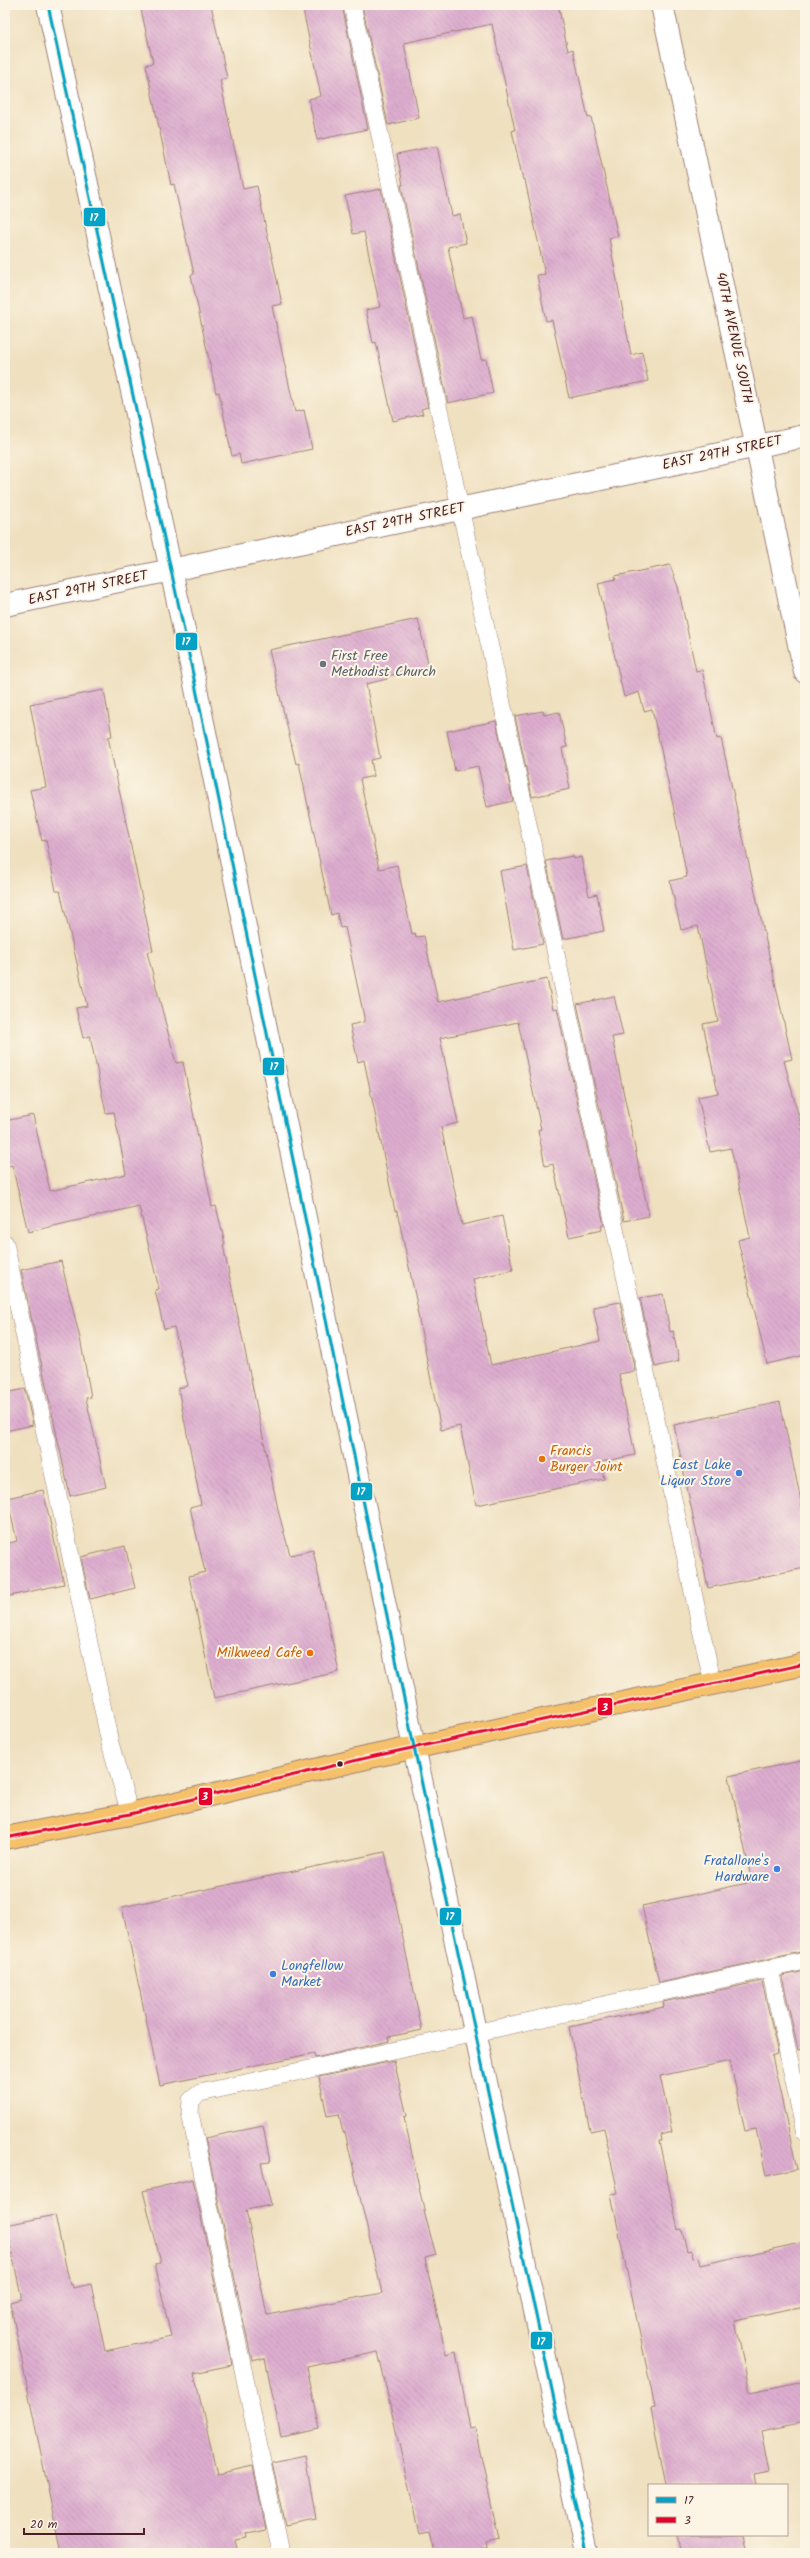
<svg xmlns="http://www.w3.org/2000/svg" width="810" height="2558" font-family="Kalam,sans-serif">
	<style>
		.building { fill: url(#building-back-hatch) }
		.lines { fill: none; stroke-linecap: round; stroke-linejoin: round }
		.lane-casing { stroke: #9c8076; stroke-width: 18 }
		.street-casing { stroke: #9c8076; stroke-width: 24 }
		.primary-casing { stroke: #9c8076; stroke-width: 24 }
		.lane { stroke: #fff; stroke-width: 17 }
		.street { stroke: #fff; stroke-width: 22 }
		.primary { stroke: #f5c16b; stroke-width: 22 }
		.bus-1-casing { stroke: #fcf5e5; stroke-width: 6 }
		.bus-2-casing { stroke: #fcf5e5; stroke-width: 6 }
		.bus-1 { stroke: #04a2c6; stroke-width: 3 }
		.bus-2 { stroke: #e4002b; stroke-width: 3 }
		.worship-dot { fill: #6b7280; stroke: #fcf5e5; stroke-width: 1.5 }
		.food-dot { fill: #e8710a; stroke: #fcf5e5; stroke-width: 1.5 }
		.shop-dot { fill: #3f7fe0; stroke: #fcf5e5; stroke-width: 1.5 }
		.bus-dot { fill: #4a1f2b; stroke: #fcf5e5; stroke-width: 1.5 }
		.labels { text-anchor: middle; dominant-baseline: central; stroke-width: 4; stroke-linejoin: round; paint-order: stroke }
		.street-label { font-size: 14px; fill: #4a1f2b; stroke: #fcf5e5 }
		.worship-label { font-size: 14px; fill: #5b616d; stroke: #fcf5e5; text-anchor: start }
		.food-label { font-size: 14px; fill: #c56008; stroke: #fcf5e5; text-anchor: start }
		.shop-label { font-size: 14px; fill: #366cbe; stroke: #fcf5e5; text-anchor: end }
		.line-badge { stroke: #fcf5e5; stroke-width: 1.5 }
		.badge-label { font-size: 11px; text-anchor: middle; font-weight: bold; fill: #fff }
	</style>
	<defs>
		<pattern id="building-back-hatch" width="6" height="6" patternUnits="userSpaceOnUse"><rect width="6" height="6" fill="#ddadcf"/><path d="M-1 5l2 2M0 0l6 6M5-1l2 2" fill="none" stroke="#bf94b2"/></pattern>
	</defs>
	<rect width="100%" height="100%" fill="#fcf5e5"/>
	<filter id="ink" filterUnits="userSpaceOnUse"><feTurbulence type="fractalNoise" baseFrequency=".025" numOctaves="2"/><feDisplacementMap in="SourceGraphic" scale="8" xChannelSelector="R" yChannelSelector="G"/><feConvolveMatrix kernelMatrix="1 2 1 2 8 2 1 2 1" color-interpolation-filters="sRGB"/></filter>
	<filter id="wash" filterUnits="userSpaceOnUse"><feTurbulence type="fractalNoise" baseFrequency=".012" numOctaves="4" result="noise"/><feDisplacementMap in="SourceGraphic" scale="16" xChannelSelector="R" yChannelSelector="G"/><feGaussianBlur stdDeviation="0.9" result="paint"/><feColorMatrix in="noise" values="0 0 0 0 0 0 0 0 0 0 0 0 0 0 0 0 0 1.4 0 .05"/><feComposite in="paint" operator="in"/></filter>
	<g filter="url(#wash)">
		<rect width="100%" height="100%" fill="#efe0c0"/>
		<g id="blocks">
			<path class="building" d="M 140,5 L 211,5 L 227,78 L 220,80 L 243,189 L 257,186 L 282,304 L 272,306 L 295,412 L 304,410 L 312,449 L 241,464 L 239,454 L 232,456 L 219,392 L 216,393 L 191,275 L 194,274 L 174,184 L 171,185 L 146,65 L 153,63 Z
				M 302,5 L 342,5 L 368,129 L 317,140 L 309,99 L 321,96 Z
				M 362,5 L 558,5 L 568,51 L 573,49 L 588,118 L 591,117 L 618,236 L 609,238 L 631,355 L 642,352 L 648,381 L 569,398 L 552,320 L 546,321 L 537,275 L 545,274 L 525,180 L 523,180 L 512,131 L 515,130 L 492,24 L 404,43 L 419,118 L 388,125 Z
				M 437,146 L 452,216 L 460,214 L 466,243 L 448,247 L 463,318 L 472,316 L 481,360 L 486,359 L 493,393 L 448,403 L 401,185 L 403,185 L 397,154 Z
				M 381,189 L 428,407 L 421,409 L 423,414 L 393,421 L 376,342 L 373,343 L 366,310 L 380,307 L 364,232 L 353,234 L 345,196 Z
				M 670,565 L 678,587 L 696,671 L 702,670 L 717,739 L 721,738 L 792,1059 L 784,1061 L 805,1140 L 805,1355 L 767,1364 L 738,1240 L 750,1237 L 731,1148 L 710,1152 L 698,1097 L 718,1093 L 703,1024 L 718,1021 L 698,926 L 681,930 L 670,881 L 687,877 L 672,800 L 652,709 L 644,711 L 639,692 L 624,697 L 598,583 L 616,579 L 615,576 Z
				M 418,619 L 429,667 L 387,676 L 387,679 L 366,684 L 380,758 L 371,760 L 374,776 L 360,779 L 379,869 L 397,865 L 412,934 L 415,933 L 416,937 L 424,936 L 438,1002 L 547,979 L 553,1009 L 557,1008 L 604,1225 L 601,1226 L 602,1230 L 569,1237 L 553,1164 L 545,1166 L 538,1130 L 541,1129 L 518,1022 L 440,1038 L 458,1123 L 441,1127 L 462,1225 L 502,1216 L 513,1270 L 473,1279 L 491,1365 L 600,1341 L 593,1307 L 620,1302 L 635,1371 L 619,1374 L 635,1455 L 601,1462 L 604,1479 L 476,1505 L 460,1426 L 441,1430 L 417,1310 L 418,1309 L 397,1211 L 395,1211 L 364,1060 L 358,1062 L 350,1025 L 364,1022 L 364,1017 L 345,927 L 340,928 L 337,913 L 331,915 L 299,763 L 296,764 L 269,650 Z
				M 104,690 L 112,736 L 108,737 L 153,951 L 147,952 L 176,1063 L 183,1062 L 212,1207 L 216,1206 L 225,1244 L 223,1245 L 279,1514 L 290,1555 L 313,1550 L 339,1672 L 214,1698 L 189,1576 L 205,1572 L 190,1507 L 201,1504 L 178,1388 L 188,1386 L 174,1327 L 164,1329 L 155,1290 L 159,1289 L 139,1206 L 28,1232 L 12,1165 L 5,1167 L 5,1121 L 33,1115 L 50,1191 L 126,1174 L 114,1112 L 106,1113 L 90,1036 L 83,1038 L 76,1008 L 87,1006 L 60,891 L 56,891 L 46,840 L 42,841 L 30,790 L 46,787 L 30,704 Z
				M 543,711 L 544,715 L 559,712 L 567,747 L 562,748 L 570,789 L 532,797 L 515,716 Z
				M 496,721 L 513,801 L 487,807 L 478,766 L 455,771 L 447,731 Z
				M 573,856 L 574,859 L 581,857 L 589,896 L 597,894 L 604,931 L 563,939 L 546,861 Z
				M 527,866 L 543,944 L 514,950 L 500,871 Z
				M 614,996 L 623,1035 L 612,1037 L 649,1216 L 624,1221 L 577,1004 Z
				M 61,1261 L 80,1338 L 91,1397 L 86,1398 L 106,1487 L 70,1496 L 21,1270 Z
				M 663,1294 L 670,1332 L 673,1331 L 679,1361 L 655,1367 L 640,1298 Z
				M 25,1389 L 33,1425 L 5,1431 L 5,1393 Z
				M 780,1402 L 805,1520 L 805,1568 L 708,1588 L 674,1425 Z
				M 43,1490 L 64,1584 L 5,1597 L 5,1544 L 17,1541 L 7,1498 Z
				M 125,1546 L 135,1588 L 90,1599 L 81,1557 Z
				M 805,1760 L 805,1951 L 659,1983 L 642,1906 L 752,1882 L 729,1776 Z
				M 385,1852 L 422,2030 L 388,2037 L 389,2041 L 315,2058 L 314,2053 L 160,2085 L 122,1907 Z
				M 805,1971 L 805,2048 L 798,2050 L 782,1976 Z
				M 762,1981 L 778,2054 L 772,2056 L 797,2169 L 766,2176 L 756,2129 L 745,2131 L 730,2061 L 660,2076 L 672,2132 L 661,2135 L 662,2141 L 659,2141 L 678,2230 L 682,2229 L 687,2251 L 692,2250 L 693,2258 L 698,2257 L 700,2265 L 805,2242 L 805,2306 L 735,2320 L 750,2393 L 805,2382 L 805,2422 L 762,2431 L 770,2472 L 754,2475 L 756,2485 L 666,2485 L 651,2409 L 655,2408 L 611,2194 L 618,2193 L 604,2128 L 590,2131 L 569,2027 L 664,2007 L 663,2002 Z
				M 394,2061 L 407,2116 L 404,2117 L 425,2215 L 436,2255 L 425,2258 L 446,2355 L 456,2352 L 470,2429 L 475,2428 L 499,2540 L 485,2543 L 486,2549 L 465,2553 L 433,2553 L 428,2530 L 419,2532 L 378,2352 L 307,2367 L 320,2429 L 281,2437 L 265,2358 L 252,2361 L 205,2138 L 263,2126 L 270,2162 L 261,2163 L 271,2205 L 246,2210 L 267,2315 L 382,2293 L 345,2132 L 343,2133 L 339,2114 L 327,2116 L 319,2077 Z
				M 193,2179 L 232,2365 L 194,2373 L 217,2474 L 253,2466 L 266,2529 L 245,2533 L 246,2538 L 235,2540 L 238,2553 L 61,2553 L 10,2302 L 21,2299 L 21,2295 L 6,2225 L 55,2215 L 70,2285 L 72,2284 L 73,2288 L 91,2284 L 105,2351 L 171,2337 L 155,2264 L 161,2263 L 143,2191 Z
				M 305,2455 L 316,2520 L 286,2526 L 272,2462 Z
				M 676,2535 L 743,2535 L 747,2553 L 680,2553 Z"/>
		</g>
	</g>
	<g filter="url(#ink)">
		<use href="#blocks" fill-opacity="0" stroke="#9c8076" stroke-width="1"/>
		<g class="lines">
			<g class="lane-casing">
				<path id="lane" d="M 352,5 L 713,1685
					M 5,1243 L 110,1743 L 130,1814
					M 770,1969 L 805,2133
					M 281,2553 L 190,2113 L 191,2100 L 200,2093 L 805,1961"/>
			</g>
			<g class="street-casing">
				<path id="street" d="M 48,5 L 181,616 L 414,1747 L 587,2553
					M 662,5 L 805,672
					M 5,605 L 805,436"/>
			</g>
			<g class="primary-casing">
				<path id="primary" d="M 5,1838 L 130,1814 L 370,1757 L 805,1664"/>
			</g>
			<use href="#lane" class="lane"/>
			<use href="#street" class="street"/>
			<use href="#primary" class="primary"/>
			<g class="bus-1-casing">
				<path id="bus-1" d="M 48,5 L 181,616 L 414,1747 L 587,2553"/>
			</g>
			<g class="bus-2-casing">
				<path id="bus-2" d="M 5,1838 L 130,1814 L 370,1757 L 805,1664"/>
			</g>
			<use href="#bus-1" class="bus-1"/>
			<use href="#bus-2" class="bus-2"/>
		</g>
	</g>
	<circle class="worship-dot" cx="323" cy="664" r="4"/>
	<g class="food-dot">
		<circle cx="542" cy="1459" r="4"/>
		<circle cx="310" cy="1653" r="4"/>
	</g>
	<g class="shop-dot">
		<circle cx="739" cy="1473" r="4"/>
		<circle cx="777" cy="1869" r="4"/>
		<circle cx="273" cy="1974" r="4"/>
	</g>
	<circle class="bus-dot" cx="340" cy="1764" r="3.5"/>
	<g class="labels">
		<g class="street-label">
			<text transform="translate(734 338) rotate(78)">40TH AVENUE SOUTH</text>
			<text transform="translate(722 453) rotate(-12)">EAST 29TH STREET</text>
			<text transform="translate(405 520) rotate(-12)">EAST 29TH STREET</text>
			<text transform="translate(88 588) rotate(-12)">EAST 29TH STREET</text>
		</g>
		<g class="worship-label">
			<text x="331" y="656">First Free<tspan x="331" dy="16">Methodist Church</tspan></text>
		</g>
		<g class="food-label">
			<text x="550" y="1451">Francis<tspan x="550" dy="16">Burger Joint</tspan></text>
			<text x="302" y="1653" text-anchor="end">Milkweed Cafe</text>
		</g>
		<g class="shop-label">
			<text x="731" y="1465">East Lake<tspan x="731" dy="16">Liquor Store</tspan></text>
			<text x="769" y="1861">Fratallone's<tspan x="769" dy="16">Hardware</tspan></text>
			<text x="281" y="1966" text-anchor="start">Longfellow<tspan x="281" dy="16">Market</tspan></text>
		</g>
	</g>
	<g class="line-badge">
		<rect x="83" y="207" width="23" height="20" rx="4" fill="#04a2c6"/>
		<rect x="175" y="632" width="23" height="19" rx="4" fill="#04a2c6"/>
		<rect x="262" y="1057" width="23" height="19" rx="4" fill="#04a2c6"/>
		<rect x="350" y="1482" width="23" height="19" rx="4" fill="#04a2c6"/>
		<rect x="597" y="1697" width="16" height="19" rx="4" fill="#e4002b"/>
		<rect x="198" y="1787" width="15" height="19" rx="4" fill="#e4002b"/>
		<rect x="439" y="1907" width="23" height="19" rx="4" fill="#04a2c6"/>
		<rect x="530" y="2331" width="23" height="19" rx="4" fill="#04a2c6"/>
	</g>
	<g class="badge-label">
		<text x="94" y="221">17</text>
		<text x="186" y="645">17</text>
		<text x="274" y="1070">17</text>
		<text x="361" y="1495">17</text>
		<text x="605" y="1711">3</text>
		<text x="205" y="1800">3</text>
		<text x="450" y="1920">17</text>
		<text x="541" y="2345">17</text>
	</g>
	<rect width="810" height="2558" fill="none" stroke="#fcf5e5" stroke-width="20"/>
	<rect x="648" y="2484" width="140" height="52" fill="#fcf5e5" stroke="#b59f9b"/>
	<rect x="656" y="2497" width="20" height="6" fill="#04a2c6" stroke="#b59f9b"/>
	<text x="684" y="2504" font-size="12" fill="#4a1f2b">17</text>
	<rect x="656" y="2517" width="20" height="6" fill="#e4002b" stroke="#b59f9b"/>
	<text x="684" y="2524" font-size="12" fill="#4a1f2b">3</text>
	<path d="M24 2528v6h120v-6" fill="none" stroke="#4a1f2b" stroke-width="2"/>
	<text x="30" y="2528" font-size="12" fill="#4a1f2b" stroke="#fcf5e5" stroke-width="3" paint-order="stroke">20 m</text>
</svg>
